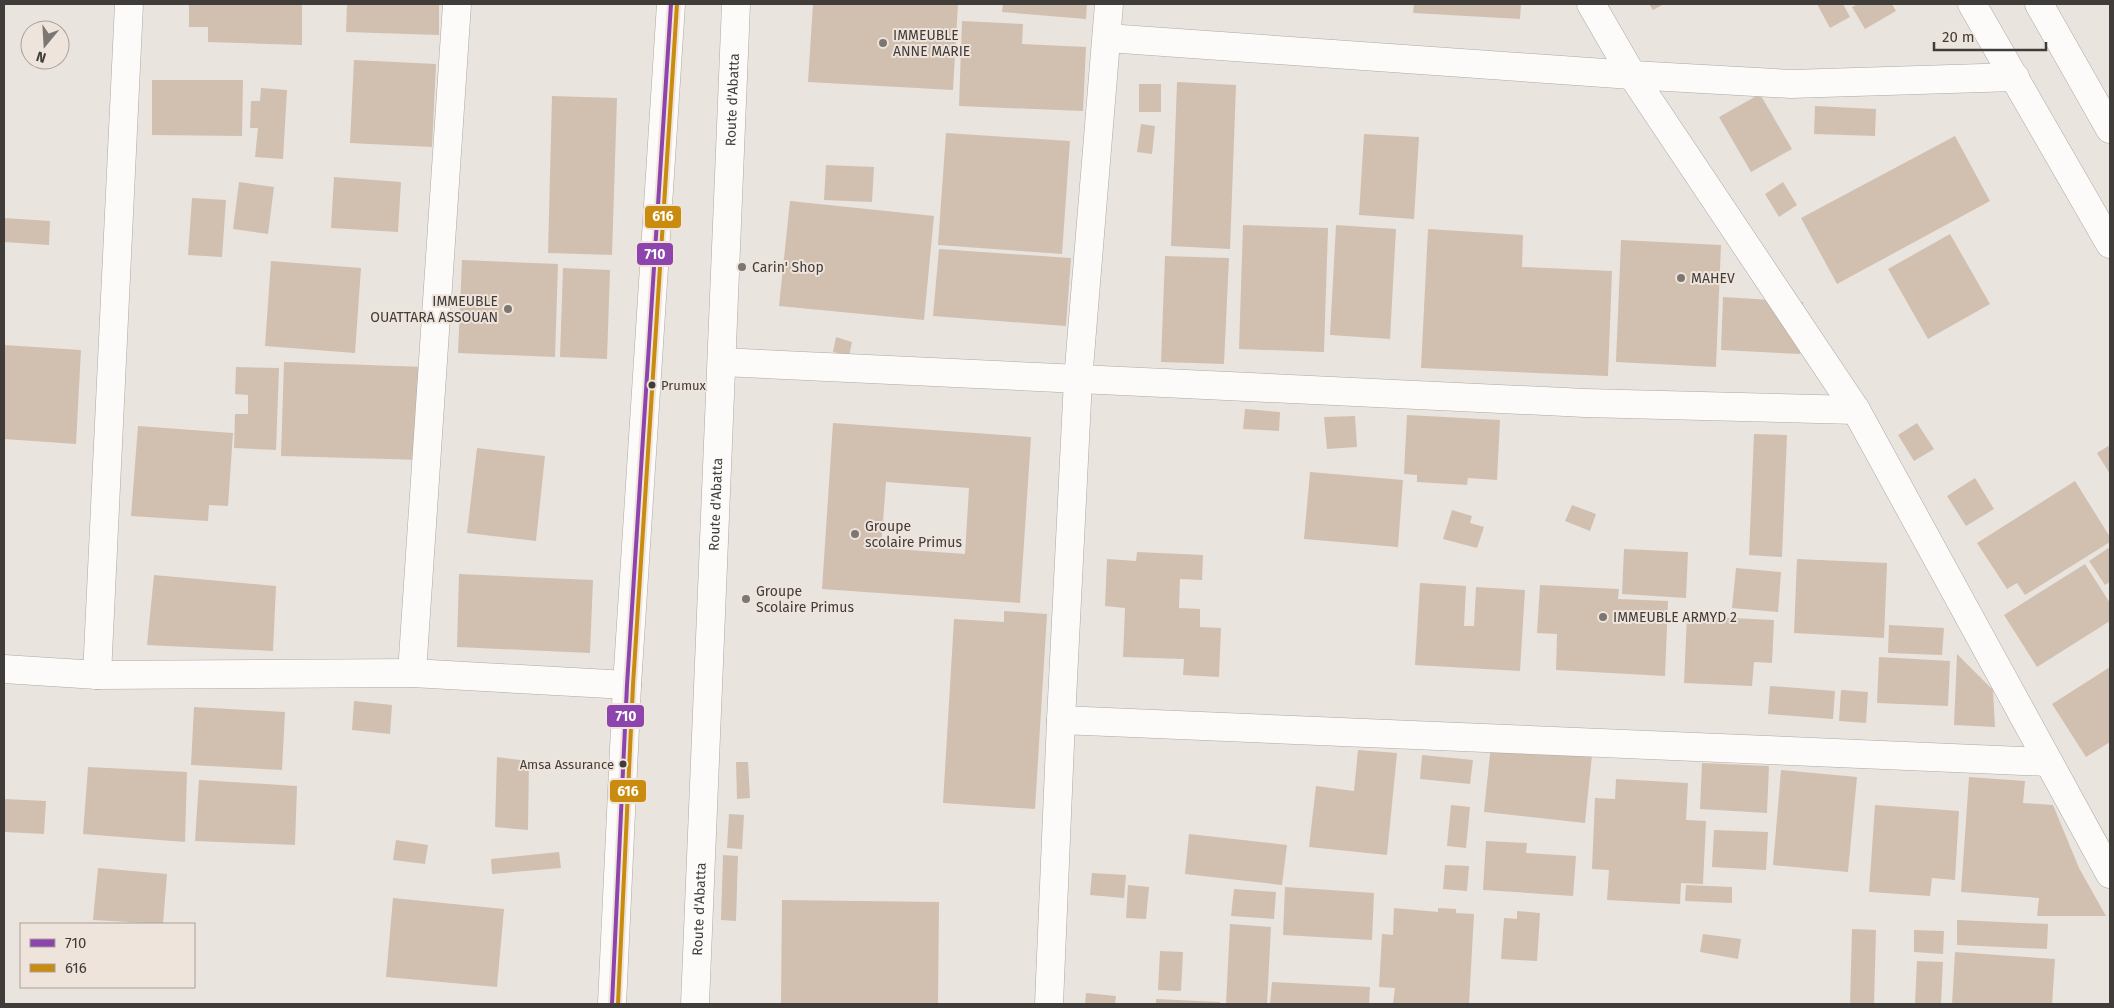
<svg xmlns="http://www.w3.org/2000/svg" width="2114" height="1008" font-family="'Fira Sans',sans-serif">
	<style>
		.building { fill: #d1c0af; fill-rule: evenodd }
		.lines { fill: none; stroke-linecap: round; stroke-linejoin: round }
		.minor-casing { stroke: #aca8a4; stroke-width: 29 }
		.minor { stroke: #fcfbfa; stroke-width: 28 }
		.bus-1-casing { stroke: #eee4db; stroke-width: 8 }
		.bus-2-casing { stroke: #eee4db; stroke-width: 8 }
		.bus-1 { stroke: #8e44ad; stroke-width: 4 }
		.bus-2 { stroke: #c98c0e; stroke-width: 4 }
		.poi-dot { fill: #7c7773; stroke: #eee4db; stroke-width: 2 }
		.bus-dot { fill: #403c39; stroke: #eee4db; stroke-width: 2 }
		.labels { text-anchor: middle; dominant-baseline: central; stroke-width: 4; stroke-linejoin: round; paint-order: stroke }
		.bus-label { font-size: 13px; fill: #403c39; stroke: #eee4db; text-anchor: start }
		.poi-label { font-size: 14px; fill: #403c39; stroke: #eee4db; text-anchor: start }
		.street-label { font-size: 14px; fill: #403c39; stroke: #eee4db }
		.line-badge { stroke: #eee4db; stroke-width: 2 }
		.badge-label { font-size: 14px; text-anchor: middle; font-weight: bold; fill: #fff }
	</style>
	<rect width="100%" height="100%" fill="#eae4df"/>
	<path class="building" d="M 189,4 L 302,4 L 302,45 L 208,42 L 208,27 L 189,27 Z
		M 347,4 L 439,4 L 439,35 L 346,32 Z
		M 813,4 L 958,4 L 953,90 L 808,82 Z
		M 1003,4 L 1087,4 L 1086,19 L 1002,12 Z
		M 1414,4 L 1521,4 L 1520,19 L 1413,13 Z
		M 1649,4 L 1664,4 L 1653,10 Z
		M 1817,4 L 1843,4 L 1850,17 L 1830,28 Z
		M 1858,4 L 1892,4 L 1896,11 L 1865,29 L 1852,7 Z
		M 962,21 L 1023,24 L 1022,44 L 1086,47 L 1083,111 L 959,106 Z
		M 354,60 L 436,64 L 432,147 L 350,143 Z
		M 152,80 L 243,80 L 242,136 L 152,135 Z
		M 1177,82 L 1236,85 L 1230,249 L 1171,246 Z
		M 1139,84 L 1161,84 L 1161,112 L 1139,112 Z
		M 261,88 L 287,90 L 283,159 L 255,157 L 258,128 L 250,128 L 251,101 L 260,101 Z
		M 1760,94 L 1792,149 L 1751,172 L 1719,117 Z
		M 552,96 L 617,98 L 612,255 L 548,253 Z
		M 1815,106 L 1876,109 L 1875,136 L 1814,134 Z
		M 1141,124 L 1155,126 L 1152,154 L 1137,152 Z
		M 946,133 L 1070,141 L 1062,254 L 938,245 Z
		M 1364,134 L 1419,137 L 1414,219 L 1359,215 Z
		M 1955,136 L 1990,201 L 1837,284 L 1801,218 Z
		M 826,165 L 874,167 L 872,202 L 824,200 Z
		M 334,177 L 401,182 L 398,232 L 331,228 Z
		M 239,182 L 274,187 L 268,234 L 233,229 Z
		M 1783,182 L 1797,205 L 1779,217 L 1765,194 Z
		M 192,198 L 226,200 L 222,257 L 188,255 Z
		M 790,201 L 934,216 L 924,320 L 779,306 Z
		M 4,218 L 50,221 L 49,245 L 4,242 Z
		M 1243,225 L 1328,228 L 1324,352 L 1239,349 Z
		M 1336,225 L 1396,229 L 1390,339 L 1330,335 Z
		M 1428,229 L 1523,235 L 1522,267 L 1612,271 L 1608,376 L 1421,368 Z
		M 1950,234 L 1990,304 L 1928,339 L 1888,269 Z
		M 1621,240 L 1721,245 L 1716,367 L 1616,362 Z
		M 939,249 L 1071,258 L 1066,326 L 933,316 Z
		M 1165,256 L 1229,258 L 1224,364 L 1161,362 Z
		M 462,260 L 558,264 L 555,357 L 458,353 Z
		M 271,261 L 361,268 L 355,353 L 265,346 Z
		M 563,268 L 610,270 L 607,359 L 560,357 Z
		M 1723,297 L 1803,302 L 1800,354 L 1721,350 Z
		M 836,337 L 852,342 L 849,356 L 833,352 Z
		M 4,345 L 81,350 L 76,444 L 4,439 Z
		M 284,362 L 424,367 L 422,460 L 281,456 Z
		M 236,367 L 279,368 L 276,450 L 234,448 L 235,414 L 248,414 L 248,395 L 235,394 Z
		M 1245,409 L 1280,412 L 1279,431 L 1243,429 Z
		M 1407,415 L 1500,420 L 1497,480 L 1468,478 L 1467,485 L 1417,482 L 1417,475 L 1404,474 Z
		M 1355,416 L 1357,447 L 1327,449 L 1324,417 Z
		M 833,423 L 1031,437 L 1020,603 L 822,589 ZM 886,482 L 969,488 L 965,554 L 881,548 Z
		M 1917,423 L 1934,449 L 1914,461 L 1898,435 Z
		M 138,426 L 233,433 L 228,506 L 209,505 L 208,521 L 131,516 Z
		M 1754,434 L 1787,435 L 1782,557 L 1749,555 Z
		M 2110,445 L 2110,474 L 2097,453 Z
		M 477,448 L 545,456 L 536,541 L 467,533 Z
		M 1310,472 L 1403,480 L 1398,547 L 1304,539 Z
		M 1975,478 L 1994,509 L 1966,526 L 1947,496 Z
		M 2075,481 L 2110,537 L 2110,542 L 2025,595 L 2017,583 L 2007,589 L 1977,543 Z
		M 1572,505 L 1596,514 L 1590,531 L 1565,521 Z
		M 1452,510 L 1472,516 L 1470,523 L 1484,527 L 1477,548 L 1443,539 Z
		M 2110,547 L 2110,582 L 2105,585 L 2089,561 Z
		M 1624,549 L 1688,552 L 1686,598 L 1622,594 Z
		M 1137,552 L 1203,555 L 1202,580 L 1180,579 L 1179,608 L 1200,609 L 1200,627 L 1221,628 L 1219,677 L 1183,675 L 1184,659 L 1123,657 L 1125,608 L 1105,606 L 1107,559 L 1136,561 Z
		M 1797,559 L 1887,563 L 1884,638 L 1794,633 Z
		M 2085,564 L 2110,603 L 2110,621 L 2037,667 L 2004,615 Z
		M 1736,568 L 1781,572 L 1778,612 L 1732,608 Z
		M 459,574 L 593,580 L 590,653 L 457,647 Z
		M 154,575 L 276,586 L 273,651 L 147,645 Z
		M 1420,583 L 1466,586 L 1464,626 L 1474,626 L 1476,587 L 1525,590 L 1520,671 L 1415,665 Z
		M 1540,585 L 1619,589 L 1618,599 L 1668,601 L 1665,676 L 1556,670 L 1557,634 L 1537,633 Z
		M 1004,611 L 1047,614 L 1035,809 L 943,803 L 954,619 L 1004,622 Z
		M 1687,616 L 1774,620 L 1772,663 L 1754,662 L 1752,686 L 1684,683 Z
		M 1889,625 L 1944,628 L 1942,655 L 1888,653 Z
		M 1957,654 L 1993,690 L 1995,727 L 1954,725 Z
		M 1879,657 L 1950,661 L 1948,706 L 1877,703 Z
		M 2110,667 L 2110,742 L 2086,757 L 2052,704 Z
		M 1770,686 L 1835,691 L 1833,719 L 1768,714 Z
		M 1841,690 L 1868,692 L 1866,723 L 1839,721 Z
		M 354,701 L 392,705 L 390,734 L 352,730 Z
		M 194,707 L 285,712 L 282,770 L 191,765 Z
		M 1491,744 L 1592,755 L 1585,823 L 1484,812 Z
		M 1358,750 L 1397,753 L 1387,855 L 1309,847 L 1316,786 L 1354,791 Z
		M 1422,755 L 1473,760 L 1470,784 L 1420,779 Z
		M 497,757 L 529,761 L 528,830 L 495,827 Z
		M 736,762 L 748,762 L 750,798 L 737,799 Z
		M 1702,763 L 1769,766 L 1767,813 L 1700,809 Z
		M 88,767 L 187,772 L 185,842 L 83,834 Z
		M 1781,770 L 1857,777 L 1848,872 L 1773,865 Z
		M 1969,777 L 2025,781 L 2023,803 L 2053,805 L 2079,868 L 2106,916 L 2037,916 L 2039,898 L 1961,892 Z
		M 1616,779 L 1688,783 L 1686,820 L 1706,821 L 1703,884 L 1681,883 L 1680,904 L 1607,900 L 1609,870 L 1592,869 L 1595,798 L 1615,799 Z
		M 199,780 L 297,786 L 295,845 L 195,841 Z
		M 4,799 L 46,801 L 44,834 L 4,832 Z
		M 1451,805 L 1470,807 L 1466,848 L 1447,846 Z
		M 1875,805 L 1959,811 L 1955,880 L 1932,878 L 1930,896 L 1869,892 Z
		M 729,814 L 744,815 L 742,849 L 727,848 Z
		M 1714,830 L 1768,832 L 1766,870 L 1712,867 Z
		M 1189,834 L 1287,845 L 1282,885 L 1185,874 Z
		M 396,840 L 428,845 L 425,864 L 393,860 Z
		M 1486,841 L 1527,843 L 1526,853 L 1576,856 L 1573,896 L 1483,890 Z
		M 559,852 L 561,868 L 492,874 L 491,859 Z
		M 723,855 L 738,856 L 736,921 L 721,920 Z
		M 1445,865 L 1469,866 L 1467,891 L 1443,889 Z
		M 98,868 L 167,874 L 163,924 L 93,920 Z
		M 1092,873 L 1126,875 L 1124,898 L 1090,895 Z
		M 1128,885 L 1149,887 L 1146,919 L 1126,918 Z
		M 1686,885 L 1732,887 L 1732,903 L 1685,901 Z
		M 1285,887 L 1374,893 L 1372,940 L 1283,935 Z
		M 1234,889 L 1276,892 L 1274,919 L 1231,916 Z
		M 393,898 L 504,909 L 497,987 L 386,977 Z
		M 782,900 L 939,902 L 938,1004 L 781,1003 Z
		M 1394,908 L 1438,912 L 1438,908 L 1456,909 L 1456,913 L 1474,914 L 1469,1004 L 1393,1004 L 1395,988 L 1379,987 L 1382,934 L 1393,935 Z
		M 1517,911 L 1540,913 L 1537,961 L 1501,959 L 1504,918 L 1517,919 Z
		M 1957,920 L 2048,924 L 2047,949 L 1957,945 Z
		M 1230,924 L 1271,927 L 1267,1004 L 1226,1004 Z
		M 1852,929 L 1876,930 L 1874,1004 L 1850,1004 Z
		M 1914,930 L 1944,931 L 1943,954 L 1914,952 Z
		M 1703,934 L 1741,939 L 1738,959 L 1700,952 Z
		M 1160,951 L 1183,952 L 1181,991 L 1158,990 Z
		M 1955,952 L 2055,959 L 2052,1004 L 1952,1004 Z
		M 1917,961 L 1943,962 L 1941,1004 L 1915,1004 Z
		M 1272,982 L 1370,987 L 1369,1004 L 1270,1004 Z
		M 1086,993 L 1116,996 L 1115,1004 L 1085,1004 Z
		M 1156,999 L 1220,1002 L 1220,1004 L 1156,1004 Z"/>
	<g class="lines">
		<g class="minor-casing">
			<g id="minor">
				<path d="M 129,4 L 97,675 L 412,673 L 627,685"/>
				<path d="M 1591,4 L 1632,75 L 1856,410 L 2110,874"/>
				<path d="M 1972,4 L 2110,244"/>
				<path d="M 2039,4 L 2110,129"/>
				<path d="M 1107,38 L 1632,75 L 1791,84 L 2015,77"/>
				<path d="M 722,362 L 1585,403 L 1856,410"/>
				<path d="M 4,669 L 97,675"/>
				<path d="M 412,673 L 457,4"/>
				<path d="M 1061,720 L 1078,380 L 1109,4"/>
				<path d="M 612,1004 L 627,685 L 671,4"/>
				<path id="s1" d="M 695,1004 L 736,4"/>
				<path d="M 1049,1004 L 1061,720 L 2048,762"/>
			</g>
		</g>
		<use href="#minor" class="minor"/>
		<g class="bus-1-casing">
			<path id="bus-1" d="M 612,1004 L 627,685 L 671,4"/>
		</g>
		<g class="bus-2-casing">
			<path id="bus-2" d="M 618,1004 L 633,685 L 677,4"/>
		</g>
		<use href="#bus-1" class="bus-1"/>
		<use href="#bus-2" class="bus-2"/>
	</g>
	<g class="poi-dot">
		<circle cx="883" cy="43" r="5"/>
		<circle cx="742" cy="267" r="5"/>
		<circle cx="1681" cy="278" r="5"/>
		<circle cx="508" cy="309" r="5"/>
		<circle cx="855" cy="534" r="5"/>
		<circle cx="746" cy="599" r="5"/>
		<circle cx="1603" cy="617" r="5"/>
	</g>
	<g class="bus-dot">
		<circle cx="652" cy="385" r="4.5"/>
		<circle cx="623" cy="764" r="4.5"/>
	</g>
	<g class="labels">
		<g class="bus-label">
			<text x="661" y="385">Prumux</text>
			<text x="614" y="764" text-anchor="end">Amsa Assurance</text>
		</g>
		<g class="poi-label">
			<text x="893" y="35">IMMEUBLE<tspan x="893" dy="16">ANNE MARIE</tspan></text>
			<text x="752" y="267">Carin' Shop</text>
			<text x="1691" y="278">MAHEV</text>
			<text x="498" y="301" text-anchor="end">IMMEUBLE<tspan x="498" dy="16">OUATTARA ASSOUAN</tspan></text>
			<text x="865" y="526">Groupe<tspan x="865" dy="16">scolaire Primus</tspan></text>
			<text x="756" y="591">Groupe<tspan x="756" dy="16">Scolaire Primus</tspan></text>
			<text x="1613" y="617">IMMEUBLE ARMYD 2</text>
		</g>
		<g class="street-label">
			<text stroke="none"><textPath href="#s1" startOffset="905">Route d'Abatta</textPath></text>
			<text stroke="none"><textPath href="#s1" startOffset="500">Route d'Abatta</textPath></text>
			<text stroke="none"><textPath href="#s1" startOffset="95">Route d'Abatta</textPath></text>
		</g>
	</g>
	<g class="line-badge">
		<rect x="644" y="205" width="38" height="24" rx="5" fill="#c98c0e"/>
		<rect x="636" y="242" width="38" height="24" rx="5" fill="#8e44ad"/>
		<rect x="606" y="704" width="39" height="24" rx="5" fill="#8e44ad"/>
		<rect x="609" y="779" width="38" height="24" rx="5" fill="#c98c0e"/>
	</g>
	<g class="badge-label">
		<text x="663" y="221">616</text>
		<text x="655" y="259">710</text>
		<text x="626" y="721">710</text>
		<text x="628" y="796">616</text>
	</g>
	<rect width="2114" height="1008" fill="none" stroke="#403c39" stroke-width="10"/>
	<rect x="20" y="923" width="175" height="65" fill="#eee4db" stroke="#a8a19a"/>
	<rect x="30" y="939" width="25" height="8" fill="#8e44ad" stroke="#a8a19a"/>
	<text x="65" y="948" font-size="15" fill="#403c39">710</text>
	<rect x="30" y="964" width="25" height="8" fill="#c98c0e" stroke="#a8a19a"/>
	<text x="65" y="973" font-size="15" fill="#403c39">616</text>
	<g transform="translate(45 45) rotate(198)"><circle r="24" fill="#eee4db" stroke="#a8a19a"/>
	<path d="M0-4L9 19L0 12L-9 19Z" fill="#7c7773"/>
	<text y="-8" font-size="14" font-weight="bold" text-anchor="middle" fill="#403c39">N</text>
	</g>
	<path d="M1934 42v8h112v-8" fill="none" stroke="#403c39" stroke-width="2.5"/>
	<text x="1942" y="42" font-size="15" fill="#403c39" stroke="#eee4db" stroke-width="4" paint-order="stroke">20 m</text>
</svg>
